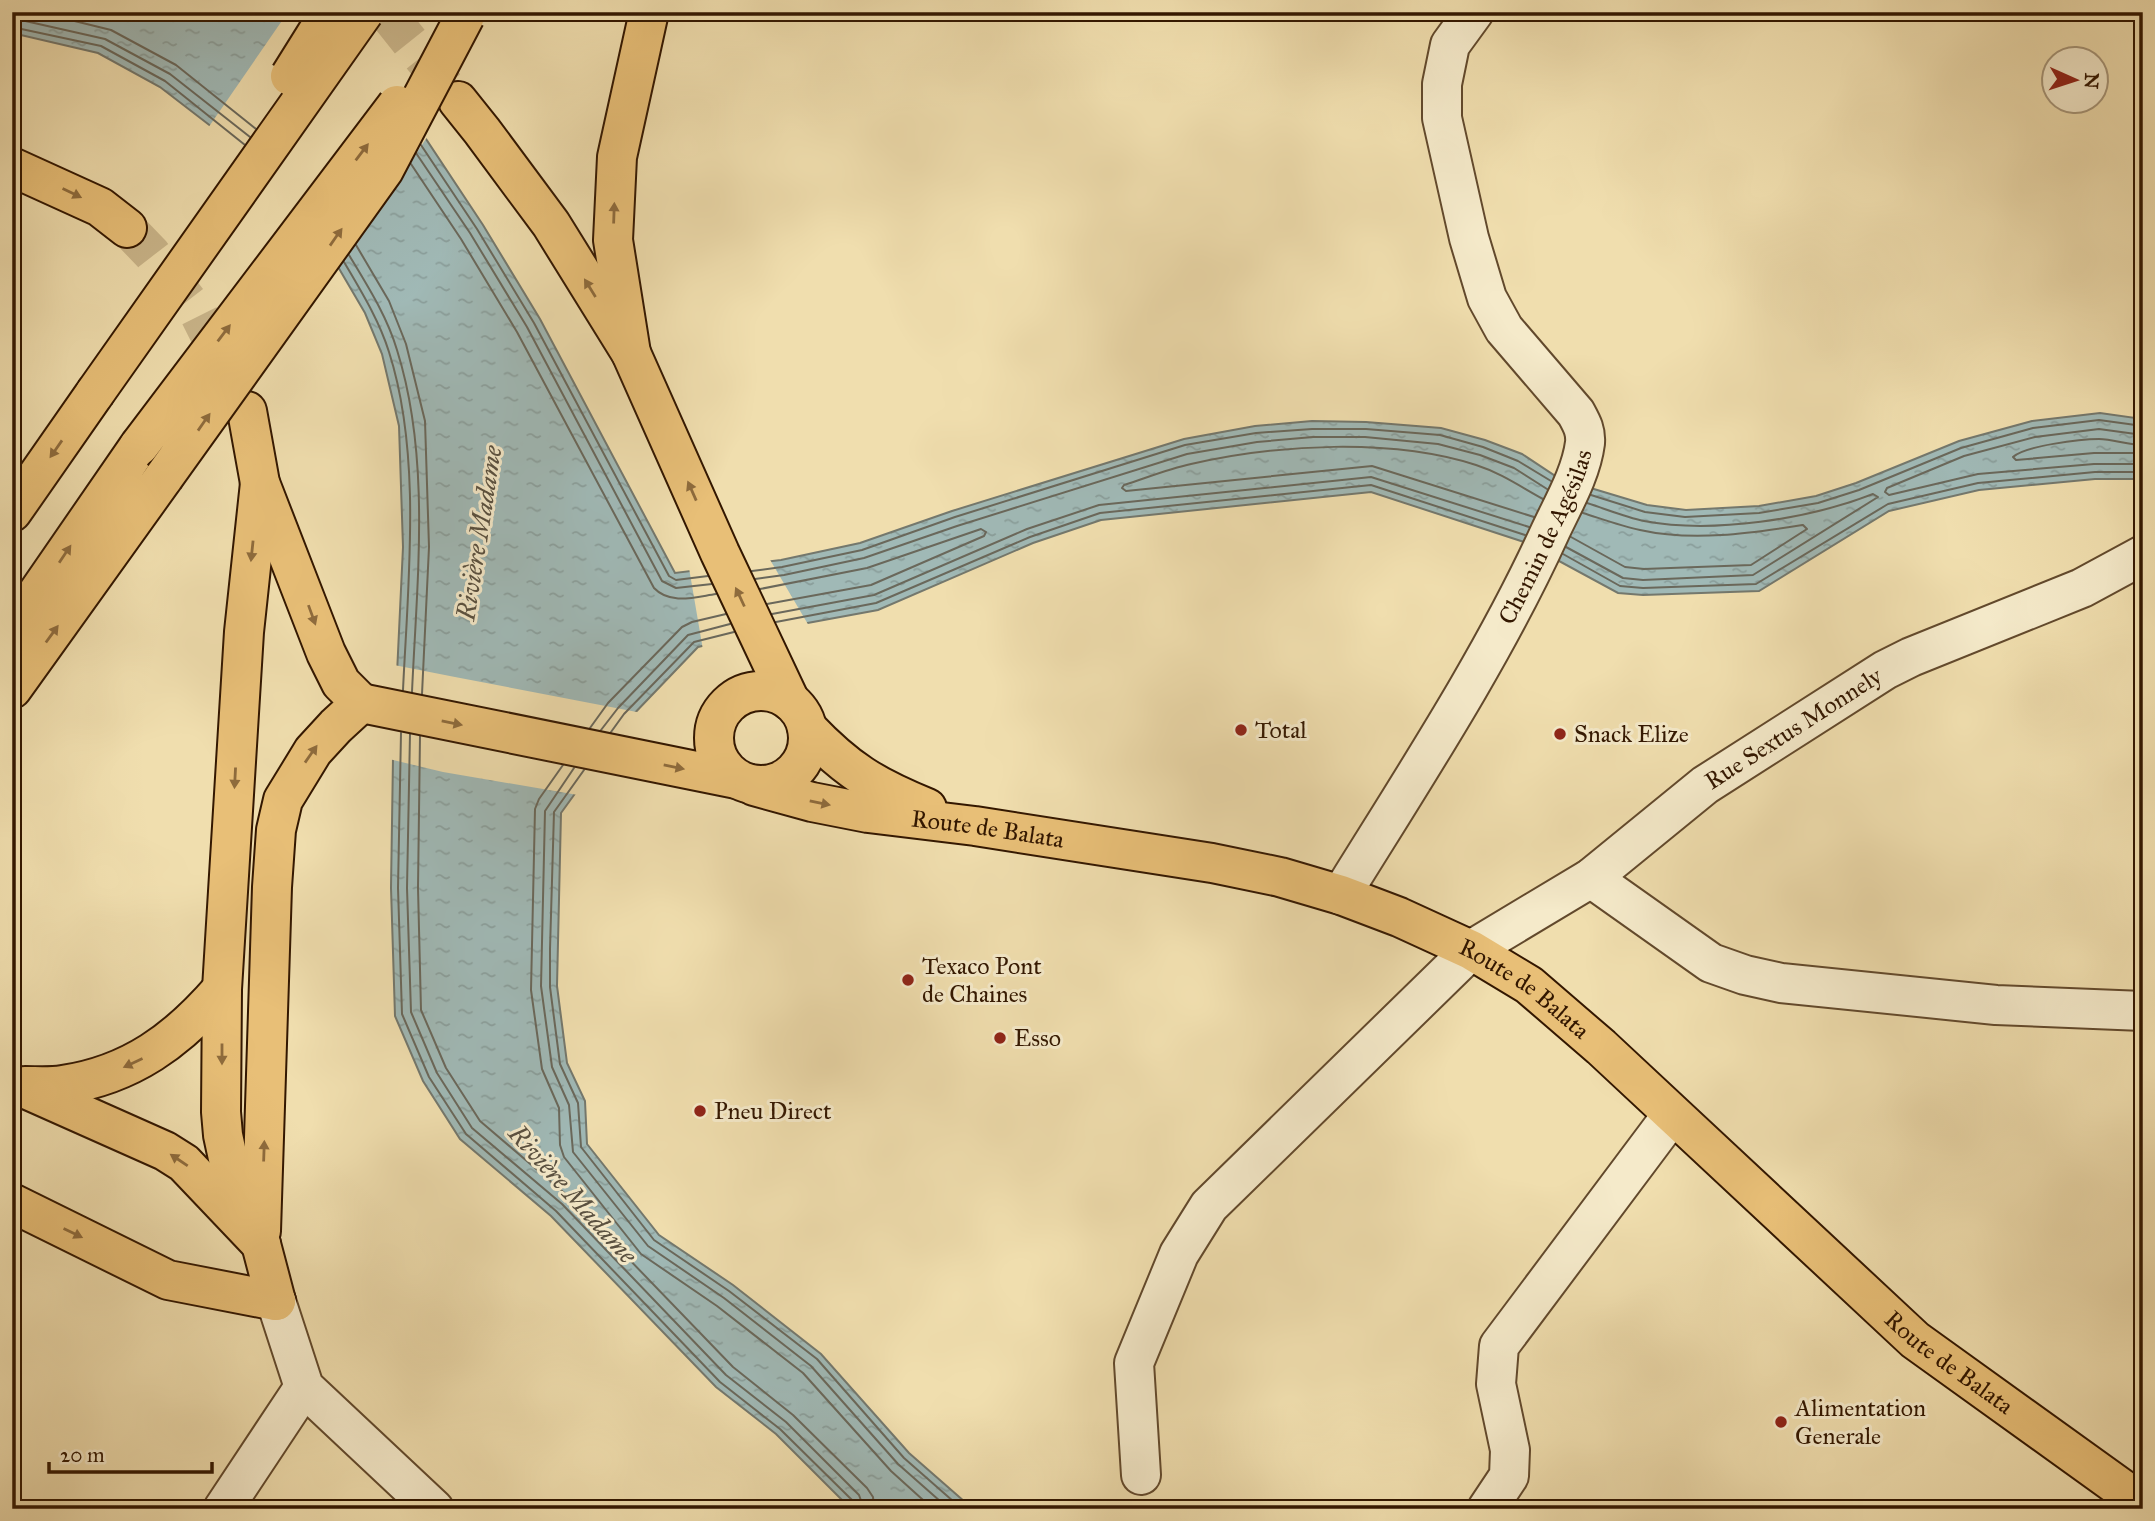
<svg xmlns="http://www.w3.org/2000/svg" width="2155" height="1521" font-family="'IM FELL Great Primer',serif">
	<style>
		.water { fill: url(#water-ripples); stroke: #74786d; stroke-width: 2 }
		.pier { fill: #f0deae }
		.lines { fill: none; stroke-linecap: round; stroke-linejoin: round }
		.shore { stroke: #6a685b; stroke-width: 2 }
		.major-tunnel { stroke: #cab68b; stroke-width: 38; stroke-dasharray: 38 19; stroke-linecap: butt }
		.minor-casing { stroke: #62492c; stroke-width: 42 }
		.major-casing { stroke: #331700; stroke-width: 42 }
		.highway-casing { stroke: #331700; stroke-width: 42 }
		.minor { stroke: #f5eaca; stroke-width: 38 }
		.major { stroke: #e8bf77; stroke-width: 38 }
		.highway { stroke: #e8bf77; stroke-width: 38 }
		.highway-bridge-casing { stroke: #331700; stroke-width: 42; stroke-linecap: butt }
		.highway-bridge { stroke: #e8bf77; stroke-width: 38 }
		.oneway { fill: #8e6b3c }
		.poi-dot { fill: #8f2418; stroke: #f5eaca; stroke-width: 2.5 }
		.labels { text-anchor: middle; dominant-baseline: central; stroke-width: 6; stroke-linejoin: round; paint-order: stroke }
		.street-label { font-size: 24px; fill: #331700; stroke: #f5eaca }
		.poi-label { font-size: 24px; fill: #331700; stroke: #f5eaca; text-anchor: start }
		.water-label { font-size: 26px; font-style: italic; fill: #595040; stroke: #f5eaca }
	</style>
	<defs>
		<pattern id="water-ripples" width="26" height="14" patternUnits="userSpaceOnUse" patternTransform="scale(1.75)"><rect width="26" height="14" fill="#a0b9b6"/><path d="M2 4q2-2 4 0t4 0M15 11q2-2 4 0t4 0" fill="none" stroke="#8a9e9b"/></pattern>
	</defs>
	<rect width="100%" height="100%" fill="#f0deae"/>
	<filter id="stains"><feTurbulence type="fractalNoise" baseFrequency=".00286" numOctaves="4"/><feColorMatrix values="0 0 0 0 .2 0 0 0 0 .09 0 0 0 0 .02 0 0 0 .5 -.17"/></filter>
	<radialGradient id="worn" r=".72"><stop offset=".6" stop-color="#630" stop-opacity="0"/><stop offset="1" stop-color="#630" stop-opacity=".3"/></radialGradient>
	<path class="water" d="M 12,12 L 302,12 L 422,133 L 483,225 L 540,319 L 675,573 L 781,560 L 860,543 L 952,511 L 1184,439 L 1255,426 L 1312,421 L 1366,422 L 1441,428 L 1485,440 L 1522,454 L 1557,477 L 1574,483 L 1647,505 L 1686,510 L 1759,506 L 1816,496 L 1856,483 L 1959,441 L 2032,421 L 2100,413 L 2143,419 L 2143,479 L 2095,479 L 1979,490 L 1889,511 L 1759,591 L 1643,595 L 1618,593 L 1524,542 L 1371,492 L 1101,520 L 1033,543 L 878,610 L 775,629 L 698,647 L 629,719 L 561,813 L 557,986 L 567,1063 L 585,1101 L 587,1144 L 659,1235 L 733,1285 L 821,1354 L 909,1453 L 973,1509 L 851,1509 L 776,1434 L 716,1387 L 551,1216 L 460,1139 L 423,1081 L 395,1016 L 391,888 L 393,758 L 403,547 L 399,426 L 382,354 L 365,313 L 310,219 L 234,144 L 160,87 L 98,53 L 12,33 Z"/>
	<path class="pier" d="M 288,12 L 310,13 L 376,74 L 428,136 L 336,270 L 307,221 L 232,147 L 208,128 Z
		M 769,558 L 809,626 L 703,650 L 689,568 Z
		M 394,665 L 455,677 L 642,713 L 631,722 L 578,795 L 443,772 L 389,759 Z"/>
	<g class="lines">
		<path class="shore" d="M 38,12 L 111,30 L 176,65 L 256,129
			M 12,18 L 105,39 L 170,74 L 250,137
			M 12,27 L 101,46 L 165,81 L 245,145
			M 421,145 L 477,229 L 534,323 L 669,576 L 676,580 L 708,576
			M 416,153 L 470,233 L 527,327 L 662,581 L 676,588 L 712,584
			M 411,164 L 461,239 L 517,332 L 654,588 C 670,605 695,597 716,594
			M 356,245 L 389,301 L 406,344 L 425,421 L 429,547 L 422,694
			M 349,255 C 367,285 387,316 397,350 C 431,458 417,580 412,692
			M 344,262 C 361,291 379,320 389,352 C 422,455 408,583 403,690
			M 2143,435 L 2099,429 L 2035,437 L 1964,456 L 1887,488 L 1885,492 L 1889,495 L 1978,474 L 2094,464 L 2143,464
			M 2143,445 C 2128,445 2113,439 2099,439 C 2081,439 2024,446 2013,457 L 2016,460 L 2094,453 L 2143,453
			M 1591,495 L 1645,512 L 1685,517 L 1759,513 L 1818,503 L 1859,490 L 1961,448 L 2033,428 L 2099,420 L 2143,426
			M 1534,517 L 1372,466 L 1126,491 L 1122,488 L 1124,485 C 1146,478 1168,469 1191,464 C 1277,444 1392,438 1476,465 C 1501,473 1521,487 1543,499
			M 1571,537 L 1625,567 L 1644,569 L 1751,565 L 1807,529 L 1803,525 C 1751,533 1693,542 1640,530 C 1621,526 1602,519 1583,513
			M 1566,547 L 1623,578 L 1643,580 L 1753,575 L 1878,497 L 1873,494 C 1809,519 1713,534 1644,521 C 1625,517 1606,509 1587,503
			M 1563,554 L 1620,586 L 1643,588 L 1756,584 L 1888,504 L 1978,483 L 2095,472 L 2143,472
			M 752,571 L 782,567 L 862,550 L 955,517 L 1185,445 L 1256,433 L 1312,429 L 1366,429 L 1440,435 L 1483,447 L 1518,461 L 1551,481
			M 755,579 L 784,575 L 864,558 L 957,526 L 1187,454 L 1257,442 L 1313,437 L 1365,437 L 1438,444 L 1480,455 L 1514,468 L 1547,489
			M 760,589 L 867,568 L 981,529 L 986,532 L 984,536 L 871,585 L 767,604
			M 772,614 L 874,595 L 1027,529 L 1099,505 L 1371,477 L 1529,527
			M 776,622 L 876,603 L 1030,537 L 1100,513 L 1371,485 L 1525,535
			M 590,728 L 608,703 L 682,627 L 692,622 L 726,614
			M 601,730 L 618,708 L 688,635 L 730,624
			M 611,732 L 624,714 L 694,642 L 734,632
			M 401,733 L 398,888 L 402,1014 L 429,1077 L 466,1134 L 556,1211 L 720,1382 L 780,1429 L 853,1501 L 855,1509
			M 410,734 L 407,888 L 411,1012 L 437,1073 L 472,1128 L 562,1204 L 726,1375 L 786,1422 L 859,1495 L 864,1509
			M 420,736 L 418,888 L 421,1010 L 446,1068 L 480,1121 L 569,1197 L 733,1367 L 793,1415 L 867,1488 L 873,1497 L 874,1509
			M 563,765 L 539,799 L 535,809 L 531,990 L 542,1069 L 559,1108 L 560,1145 L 564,1157 L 641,1254 L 717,1306 L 803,1373 L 891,1471 L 933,1509
			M 574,768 L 545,811 L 541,986 L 552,1067 L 569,1105 L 573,1152 L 648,1246 L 724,1298 L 811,1366 L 898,1464 L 949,1509
			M 584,770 L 554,812 L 550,949 L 550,987 L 560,1064 L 578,1103 L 581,1147 L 654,1240 L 729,1291 L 817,1359 L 904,1458 L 962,1509"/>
		<path class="major-tunnel" d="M 386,12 L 454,97
			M 127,228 L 152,254 L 199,315 L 229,375"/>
		<g class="minor-casing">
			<g id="minor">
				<path d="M 1591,878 L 1711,963 L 1745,975 L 1781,983 L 1996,1005 L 2143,1011"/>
				<path id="s1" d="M 1341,895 C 1414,777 1492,659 1550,532 C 1563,504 1581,474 1585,443 C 1586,431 1582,424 1576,413 L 1504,329 L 1487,298 L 1469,238 L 1442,118 L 1442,84 L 1450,45 L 1474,12"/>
				<path d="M 276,1301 L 304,1387 L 434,1509"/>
				<path id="s2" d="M 1141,1475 L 1134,1363 L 1179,1254 L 1209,1206 L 1471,950 L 1591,878 L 1705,785 L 1885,670 L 1911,657 L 2082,588 L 2143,555"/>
				<path d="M 223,1509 L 304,1387"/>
				<path d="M 1487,1509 L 1509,1476 L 1510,1450 L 1496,1384 L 1499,1346 L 1672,1115"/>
			</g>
		</g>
		<g class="major-casing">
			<g id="major">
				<path d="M 458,101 L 482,131 L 551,224 L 631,353 L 720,553 L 790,701"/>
				<path d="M 12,167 L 100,207 L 127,228"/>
				<path d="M 247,411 L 260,483 L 326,653 L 341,683 L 361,703"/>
				<path d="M 260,483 L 244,632 L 222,989 L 221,1112 L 223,1135 L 232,1177 L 261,1244 L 276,1301"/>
				<circle cx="761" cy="738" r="47"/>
				<path d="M 361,703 L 736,779"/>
				<path d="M 807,728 C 847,770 873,786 927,808"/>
				<path id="s3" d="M 754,786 L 812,802 L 868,813 L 975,826 L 1212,863 L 1280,877 L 1341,895 L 1399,917 L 1471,950 L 1529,985 L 1601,1047 L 1915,1340 L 2143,1504"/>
				<path d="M 261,1231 L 272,887 L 276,830 L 283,800 L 313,751 L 336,726 L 361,703"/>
			</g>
		</g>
		<g class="highway-casing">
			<path id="highway" d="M 631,353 L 613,240 L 617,157 L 649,12
				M 12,512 L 95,393
				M 12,630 L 139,446
				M 12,689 L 164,477
				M 19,1086 L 165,1151 L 184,1163 L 261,1244
				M 25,1086 C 37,1086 51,1087 63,1085 C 131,1075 178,1040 222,989
				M 12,1203 L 168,1280 L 276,1301"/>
		</g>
		<use href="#minor" class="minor"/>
		<use href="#major" class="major"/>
		<use href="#highway" class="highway"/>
		<g class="highway-bridge-casing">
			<path id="highway-bridge" d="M 290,76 L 330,12
				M 95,393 L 364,12
				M 139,446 L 397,105
				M 164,477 L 384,170 L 465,16"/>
		</g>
		<use href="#highway-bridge" class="highway-bridge"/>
	</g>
	<defs><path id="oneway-solid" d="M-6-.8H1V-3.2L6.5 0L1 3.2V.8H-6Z" transform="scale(1.75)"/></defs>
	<g class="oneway">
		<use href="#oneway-solid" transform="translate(362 152) rotate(-53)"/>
		<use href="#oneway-solid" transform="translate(72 193) rotate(26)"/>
		<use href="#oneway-solid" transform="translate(614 213) rotate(-88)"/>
		<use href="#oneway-solid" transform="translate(336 237) rotate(-55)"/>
		<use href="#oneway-solid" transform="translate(590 288) rotate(-122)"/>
		<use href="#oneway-solid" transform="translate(224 333) rotate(-53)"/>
		<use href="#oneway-solid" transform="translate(204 422) rotate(-55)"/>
		<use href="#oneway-solid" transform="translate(56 449) rotate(125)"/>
		<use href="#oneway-solid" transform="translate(692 491) rotate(-114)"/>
		<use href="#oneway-solid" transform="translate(252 551) rotate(96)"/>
		<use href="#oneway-solid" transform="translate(65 554) rotate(-56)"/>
		<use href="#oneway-solid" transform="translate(740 597) rotate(-115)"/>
		<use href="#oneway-solid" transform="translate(312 615) rotate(70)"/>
		<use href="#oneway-solid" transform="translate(52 634) rotate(-54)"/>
		<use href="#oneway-solid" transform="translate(452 723) rotate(11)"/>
		<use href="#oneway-solid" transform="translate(311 754) rotate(-55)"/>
		<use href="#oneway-solid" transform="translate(674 767) rotate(11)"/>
		<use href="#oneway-solid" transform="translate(235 778) rotate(93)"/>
		<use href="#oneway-solid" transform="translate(820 803) rotate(12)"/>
		<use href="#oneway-solid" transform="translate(222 1054) rotate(90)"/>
		<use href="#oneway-solid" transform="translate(133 1063) rotate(155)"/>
		<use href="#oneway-solid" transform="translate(264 1151) rotate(-88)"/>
		<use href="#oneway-solid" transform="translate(179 1160) rotate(-146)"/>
		<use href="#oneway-solid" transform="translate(73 1233) rotate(26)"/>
	</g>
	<g class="poi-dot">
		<circle cx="1241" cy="730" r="7"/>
		<circle cx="1560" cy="734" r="7"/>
		<circle cx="908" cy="980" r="7"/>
		<circle cx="1000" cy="1038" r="7"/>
		<circle cx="700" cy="1111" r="7"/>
		<circle cx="1781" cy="1422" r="7"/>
	</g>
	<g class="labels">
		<g class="street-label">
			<text stroke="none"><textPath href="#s1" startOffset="413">Chemin de Agésilas</textPath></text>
			<text stroke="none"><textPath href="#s2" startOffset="1045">Rue Sextus Monnely</textPath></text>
			<text stroke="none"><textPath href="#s3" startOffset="238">Route de Balata</textPath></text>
			<text stroke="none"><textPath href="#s3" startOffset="805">Route de Balata</textPath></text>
			<text stroke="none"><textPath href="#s3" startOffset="1372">Route de Balata</textPath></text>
		</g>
		<g class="poi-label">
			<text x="1255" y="730">Total</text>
			<text x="1574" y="734">Snack Elize</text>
			<text x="922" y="966">Texaco Pont<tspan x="922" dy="28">de Chaines</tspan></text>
			<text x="1014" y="1038">Esso</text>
			<text x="714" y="1111">Pneu Direct</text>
			<text x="1795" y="1408">Alimentation<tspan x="1795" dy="28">Generale</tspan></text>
		</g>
		<g class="water-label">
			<text transform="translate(479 533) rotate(-81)">Rivière Madame</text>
			<text transform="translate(573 1194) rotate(48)">Rivière Madame</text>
		</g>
	</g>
	<rect width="2155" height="1521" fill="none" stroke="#f0deae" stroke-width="42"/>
	<rect x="14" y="14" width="2127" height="1493" fill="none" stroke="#331700" stroke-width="3.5"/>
	<rect x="21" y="21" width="2113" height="1479" fill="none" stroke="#331700" stroke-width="2"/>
	<g transform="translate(2075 80) rotate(93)"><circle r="33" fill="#f5eaca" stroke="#a79679" stroke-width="2"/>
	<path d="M0-5L12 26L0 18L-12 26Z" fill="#8f2418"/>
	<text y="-10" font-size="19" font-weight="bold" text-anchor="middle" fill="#331700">N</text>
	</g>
	<path d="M49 1462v10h163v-10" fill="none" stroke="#331700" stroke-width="3.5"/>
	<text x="60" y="1462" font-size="21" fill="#331700" stroke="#f5eaca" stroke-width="5" paint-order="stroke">20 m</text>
	<rect width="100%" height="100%" filter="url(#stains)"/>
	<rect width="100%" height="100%" fill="url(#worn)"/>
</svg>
